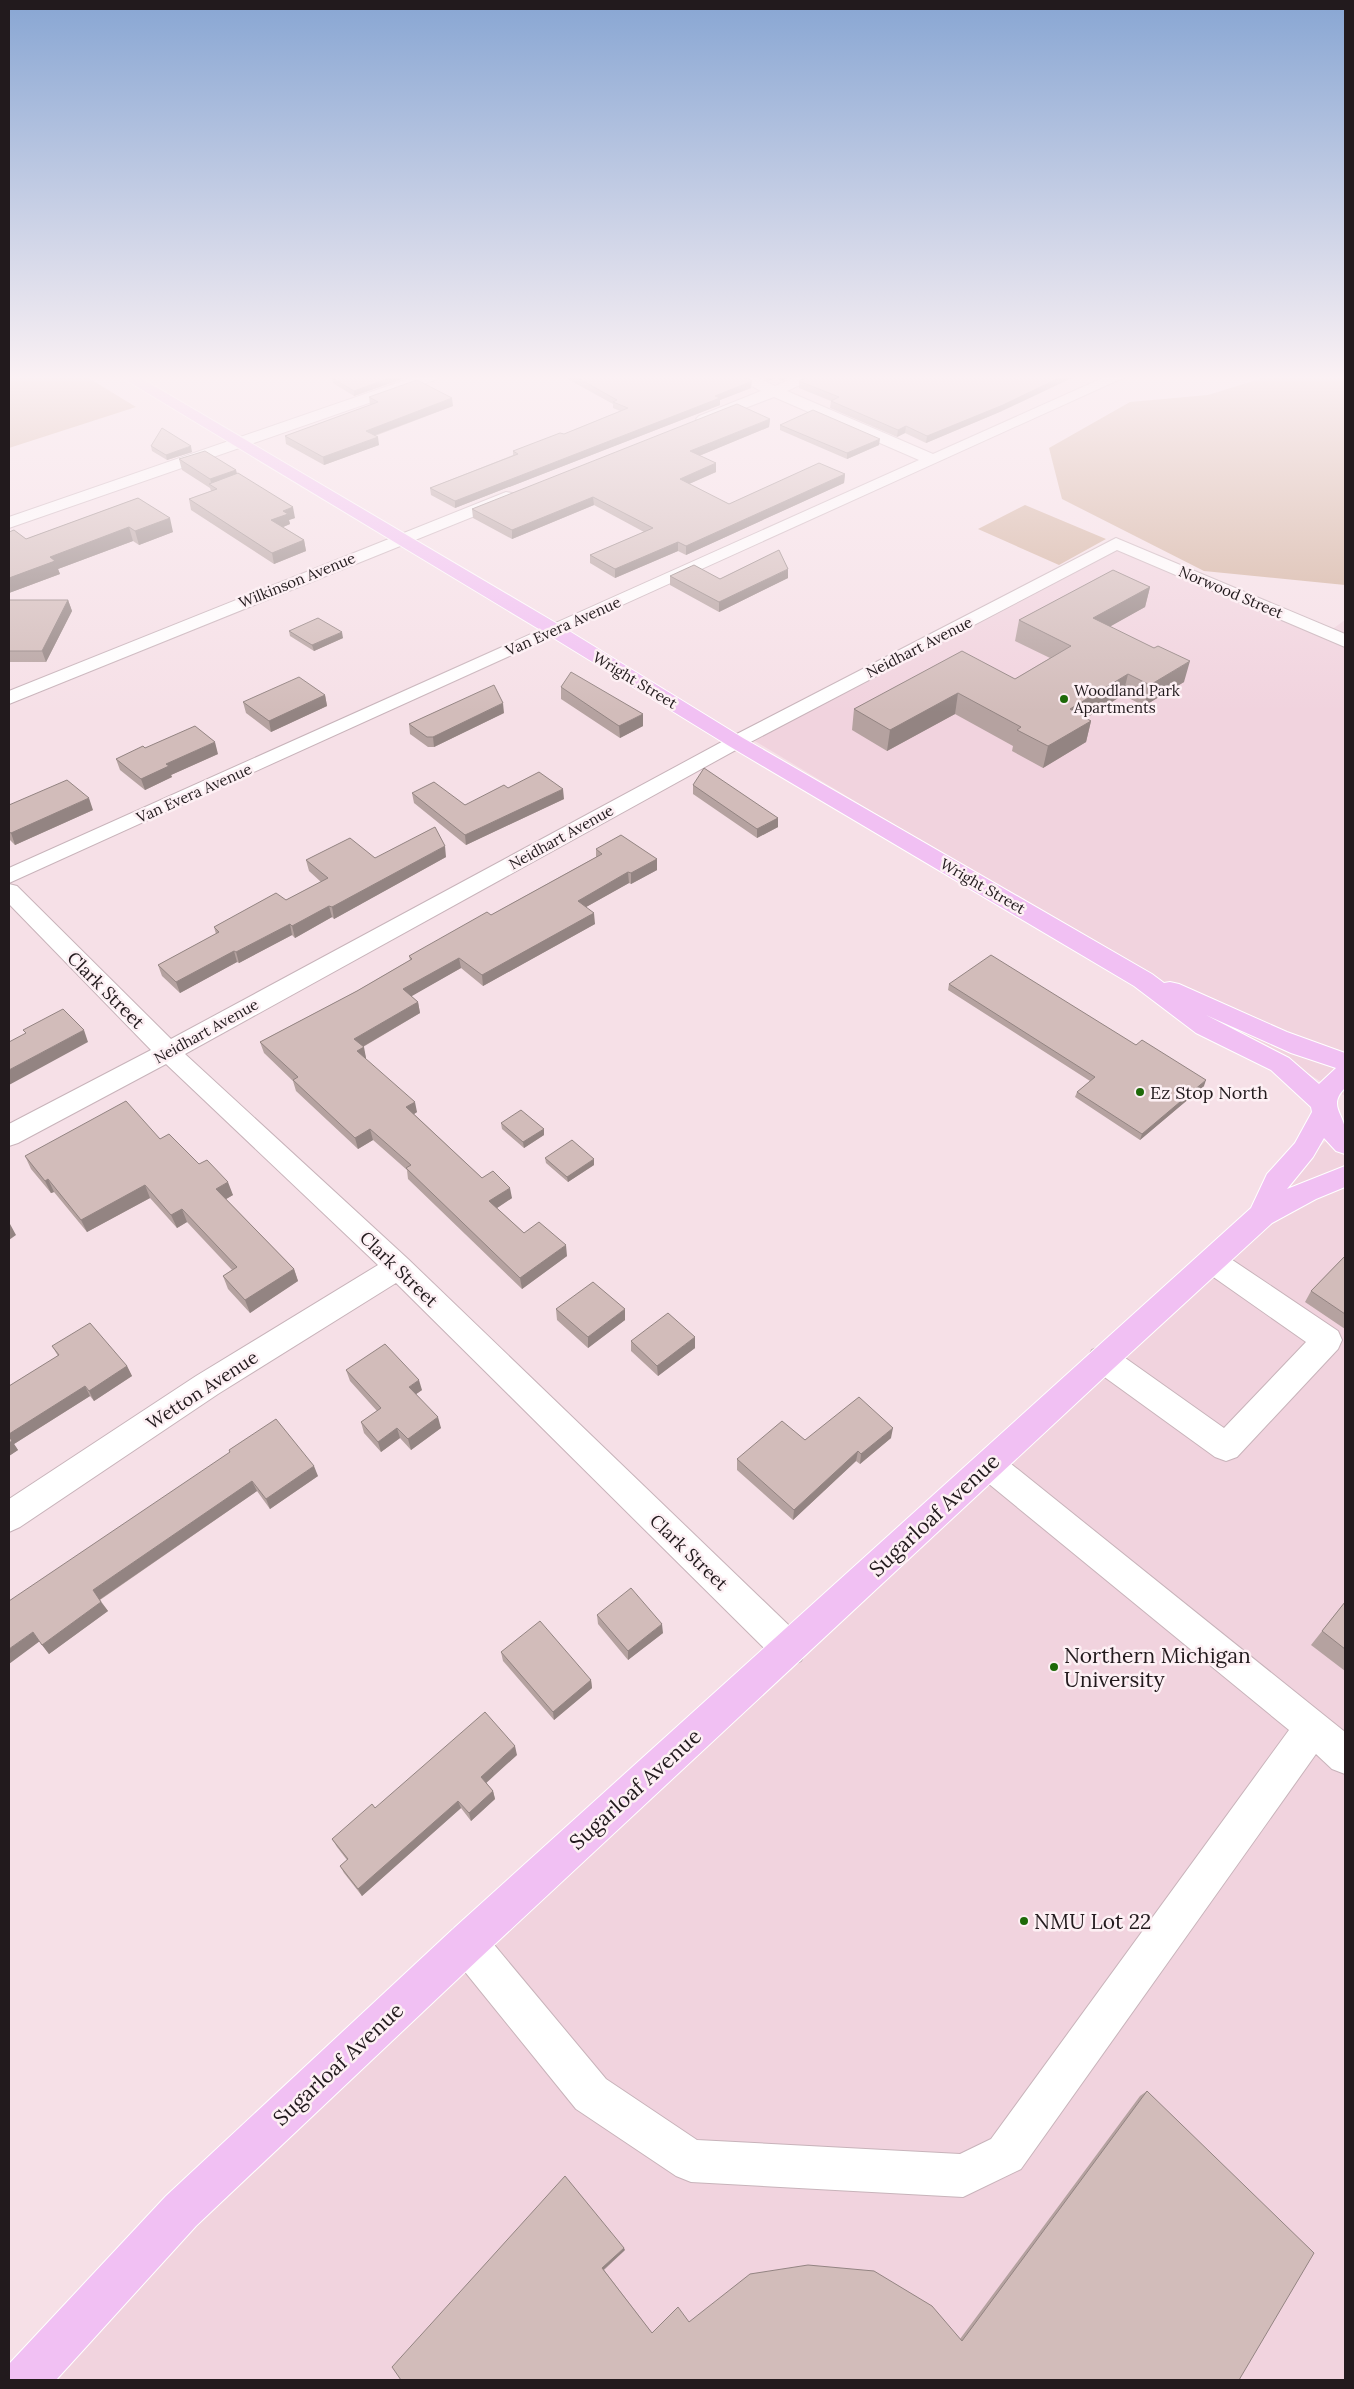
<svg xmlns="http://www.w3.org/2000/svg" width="1354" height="2389" font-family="Lora,serif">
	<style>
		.built { fill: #f1d3de }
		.green { fill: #d1af9b }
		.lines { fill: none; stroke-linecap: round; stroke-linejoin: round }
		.minor-casing { stroke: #c8b3ba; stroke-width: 2 }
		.major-casing { stroke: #fff; stroke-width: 2 }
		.minor { fill: #fff; fill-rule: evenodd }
		.major { fill: #f1c0f3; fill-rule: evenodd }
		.wall { fill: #b5a2a0 }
		.shaded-wall { fill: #938482 }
		.building { fill: #d2bcba; stroke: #938482 }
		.poi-dot { fill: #1d6908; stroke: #fdf0f4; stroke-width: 2 }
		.labels { text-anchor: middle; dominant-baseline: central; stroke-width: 5; stroke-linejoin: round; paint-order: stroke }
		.far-street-label { font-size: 15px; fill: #221a1d; stroke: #fdf0f4 }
		.far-poi-label { font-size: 15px; fill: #221a1d; stroke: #fdf0f4; text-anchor: start }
		.street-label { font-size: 18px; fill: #221a1d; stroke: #fdf0f4 }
		.poi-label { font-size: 18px; fill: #221a1d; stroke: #fdf0f4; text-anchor: start }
		.near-street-label { font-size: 21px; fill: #221a1d; stroke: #fdf0f4 }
		.near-poi-label { font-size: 21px; fill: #221a1d; stroke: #fdf0f4; text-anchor: start }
	</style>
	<rect width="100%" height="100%" fill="#f6e0e7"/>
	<path class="built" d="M 1117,541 L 1327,633 L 1345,620 L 1345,1096 L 750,738 Z
		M 1345,1123 L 1345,2380 L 25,2380 L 181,2211 Z"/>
	<path class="green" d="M 9,377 L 87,377 L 136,407 L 9,448 Z
		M 1266,377 L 1345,379 L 1345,585 L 1204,571 L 1062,499 L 1049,448 L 1130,402 L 1208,395 Z
		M 1025,505 L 1106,539 L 1059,565 L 978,529 Z"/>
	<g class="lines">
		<g class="minor-casing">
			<path id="minor" d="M 414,377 L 437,377 L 435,380 L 9,528 L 9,517 Z
				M 735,377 L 756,377 L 775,386 L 796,377 L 817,377 L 787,391 L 933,454 L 1105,377 L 1125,377 L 9,883 L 9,868 L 919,460 L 774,397 L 709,422 L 699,422 L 696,419 L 699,416 L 761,391 Z
				M 506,492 L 512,493 L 514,497 L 512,501 L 9,704 L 9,691 Z
				M 1116,538 L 1345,634 L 1345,647 L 1117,550 L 743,746 L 185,1054 L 408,1259 L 801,1637 L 806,1649 L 801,1661 L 789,1666 L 777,1661 L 396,1283 L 218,1394 L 20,1527 L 9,1532 L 9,1499 L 196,1376 L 378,1265 L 166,1064 L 18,1143 L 9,1146 L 9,1124 L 151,1050 L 9,904 L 9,884 L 17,886 L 171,1039 L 729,738 Z
				M 1212,1250 L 1222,1253 L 1338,1331 L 1342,1340 L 1338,1349 L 1237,1457 L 1226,1461 L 1215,1457 L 1092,1368 L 1088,1359 L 1092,1350 L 1103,1346 L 1114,1350 L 1224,1428 L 1306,1342 L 1202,1269 L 1198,1261 L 1202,1253 Z
				M 989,1451 L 1000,1455 L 1345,1732 L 1345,1774 L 1332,1769 L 1316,1754 L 1021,2169 L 963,2197 L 691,2182 L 676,2176 L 576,2109 L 453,1957 L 447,1943 L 453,1929 L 467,1923 L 481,1929 L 606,2079 L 697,2140 L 960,2154 L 991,2139 L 1289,1730 L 978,1475 L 973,1465 L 978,1455 Z"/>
		</g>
		<g class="major-casing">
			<path id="major" d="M 121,377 L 139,377 L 561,626 L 743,738 L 1152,974 L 1164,983 L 1170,982 L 1179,984 L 1287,1032 L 1345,1053 L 1345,1088 C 1328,1105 1343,1113 1345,1129 C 1347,1137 1345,1146 1345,1154 L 1336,1151 L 1324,1138 L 1313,1157 L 1287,1189 L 1345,1166 L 1345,1187 L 1316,1199 L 1272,1223 L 1114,1368 L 481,1957 L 196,2226 L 56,2380 L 9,2380 L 9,2364 L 166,2196 L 453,1929 L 1251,1208 L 1267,1174 L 1295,1143 L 1312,1112 L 1311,1107 L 1271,1070 L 1196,1033 L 1134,986 L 729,746 L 547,634 ZM 1206,1015 L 1291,1053 L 1336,1068 L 1319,1084 L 1289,1058 Z"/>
		</g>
		<use href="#minor" class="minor"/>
		<use href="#major" class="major"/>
	</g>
	<path class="wall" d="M 335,377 L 401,377 L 402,379 L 354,396 L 333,383 L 332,378 Z
		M 564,377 L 745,377 L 751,388 L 720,400 L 720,405 L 455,508 L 431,495 L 430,488 L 513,455 L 513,451 L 564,434 L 620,411 L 613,408 L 613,404 Z
		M 761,377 L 790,377 L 782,381 L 775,378 L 768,381 Z
		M 799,381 L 1002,411 L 926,443 L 905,433 L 897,437 L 830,408 L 831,401 L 799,388 Z
		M 369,397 L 453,406 L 375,436 L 379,445 L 324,465 L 286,444 L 285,436 L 370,405 Z
		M 770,419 L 769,427 L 699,456 L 716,463 L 716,472 L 689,484 L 729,504 L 845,474 L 844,483 L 686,555 L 678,551 L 615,578 L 590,563 L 590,555 L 644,532 L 594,505 L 512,539 L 473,518 L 472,509 Z
		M 780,425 L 879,445 L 847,459 L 780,430 Z
		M 151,446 L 192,452 L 167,460 L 152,451 Z
		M 179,459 L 236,470 L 237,474 L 295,518 L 289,520 L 290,524 L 283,527 L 304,540 L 306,551 L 274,564 L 191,510 L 189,499 L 211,491 L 210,488 L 182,470 Z
		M 138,498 L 173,532 L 139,545 L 133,541 L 58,569 L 60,574 L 9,593 L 9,532 L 26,539 Z
		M 670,576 L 720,579 L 788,578 L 719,612 L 670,585 Z
		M 1150,587 L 1145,607 L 1110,626 L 1184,682 L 1144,706 L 1123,695 L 1086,718 L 1091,721 L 1086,742 L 1043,768 L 1012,751 L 1013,746 L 955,714 L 887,751 L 852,730 L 854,709 L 1015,679 L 1050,658 L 1015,641 L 1019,620 Z
		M 9,600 L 68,600 L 72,611 L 46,662 L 9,662 Z
		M 289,631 L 343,638 L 314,651 L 290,636 Z
		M 561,687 L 643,726 L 620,738 L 561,699 Z
		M 325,695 L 327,706 L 271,732 L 246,713 L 243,702 Z
		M 504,713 L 434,747 L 428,747 L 410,734 L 409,724 Z
		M 145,748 L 218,754 L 171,775 L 172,777 L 145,790 L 120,770 L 116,759 Z
		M 693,785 L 778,818 L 778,827 L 757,838 L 693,794 Z
		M 508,788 L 564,799 L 466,845 L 414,803 L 412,793 L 465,805 Z
		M 9,805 L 93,810 L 15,845 L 9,839 Z
		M 596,849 L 657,859 L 657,870 L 631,884 L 629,883 L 586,907 L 595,924 L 483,986 L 461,968 L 411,996 L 418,1002 L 420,1013 L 363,1047 L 366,1058 L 365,1059 L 417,1112 L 414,1114 L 482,1178 L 512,1198 L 497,1208 L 524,1233 L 567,1256 L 522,1289 L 408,1179 L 407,1170 L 373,1140 L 358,1149 L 296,1091 L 293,1081 L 264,1053 L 260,1042 L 357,991 L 410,960 L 409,956 L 491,915 L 596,857 Z
		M 446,857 L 334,919 L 332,917 L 295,938 L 292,935 L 239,963 L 237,962 L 180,993 L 162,976 L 158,965 L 216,934 L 214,927 L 286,900 L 321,882 L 309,871 L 306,860 Z
		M 949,984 L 1136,1045 L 1204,1086 L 1140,1140 L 1075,1097 L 1077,1092 L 1090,1081 L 948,990 Z
		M 501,1123 L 544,1129 L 544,1135 L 524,1148 L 502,1129 Z
		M 160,1139 L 199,1164 L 233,1195 L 226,1199 L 294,1269 L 298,1281 L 250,1313 L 228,1289 L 223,1276 L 232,1270 L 187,1222 L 177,1228 L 150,1198 L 87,1232 L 54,1192 L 51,1193 L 31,1169 L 25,1156 Z
		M 545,1158 L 594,1165 L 568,1182 L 546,1163 Z
		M 1345,1256 L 1345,1329 L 1305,1302 L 1311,1291 Z
		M 556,1309 L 625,1320 L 588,1348 L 557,1320 Z
		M 631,1341 L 695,1348 L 658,1376 L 631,1351 Z
		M 52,1346 L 127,1366 L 132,1376 L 94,1401 L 90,1396 L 14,1444 L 18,1450 L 9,1456 L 9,1386 L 58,1356 Z
		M 346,1370 L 422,1390 L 416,1394 L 441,1428 L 411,1450 L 400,1438 L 381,1452 L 364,1433 L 361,1422 L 377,1411 L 350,1381 Z
		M 891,1438 L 860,1464 L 856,1461 L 793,1520 L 737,1470 L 737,1459 L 805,1440 Z
		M 229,1450 L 318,1476 L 270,1509 L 257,1491 L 100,1600 L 108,1611 L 49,1654 L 40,1642 L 230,1453 Z
		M 1345,1602 L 1345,1671 L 1311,1645 Z
		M 597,1615 L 663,1633 L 628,1660 L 598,1624 Z
		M 501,1652 L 591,1680 L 592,1688 L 554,1720 L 503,1661 Z
		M 517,1755 L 486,1782 L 493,1791 L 495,1799 L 471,1821 L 461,1808 L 362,1896 L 344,1873 L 340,1866 L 347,1860 L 337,1847 L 332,1839 L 375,1808 Z
		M 1147,2091 L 1239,2380 L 401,2380 L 625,2250 L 604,2270 L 652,2333 L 689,2322 L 960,2339 L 1140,2096 Z"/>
	<path class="shaded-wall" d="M 392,377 L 401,377 L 402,379 L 354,396 L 354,391 Z
		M 769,377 L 776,377 L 775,378 L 768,381 Z
		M 782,377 L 790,377 L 782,381 Z
		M 1061,377 L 1074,377 L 1002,411 L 926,443 L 927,436 Z
		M 752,381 L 751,388 L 720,400 L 720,405 L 455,508 L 455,501 Z
		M 452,398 L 453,406 L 367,438 L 366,431 Z
		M 770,419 L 769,427 L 689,460 L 690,451 Z
		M 906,426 L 905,433 L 897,437 L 898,430 Z
		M 378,437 L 379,445 L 324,465 L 323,457 Z
		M 880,439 L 879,445 L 847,459 L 847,453 Z
		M 191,446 L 192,452 L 167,460 L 166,455 Z
		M 716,463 L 716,472 L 680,488 L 680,479 Z
		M 236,470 L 238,480 L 212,485 L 210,479 Z
		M 845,474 L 844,483 L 686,555 L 686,546 Z
		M 593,497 L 594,505 L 512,539 L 512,530 Z
		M 293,507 L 295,518 L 289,520 L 290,524 L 274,531 L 271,520 L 283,511 Z
		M 170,518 L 173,532 L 139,545 L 135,531 Z
		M 129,527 L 133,541 L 58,569 L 60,574 L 9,593 L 9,578 L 50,557 Z
		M 304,540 L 306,551 L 274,564 L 272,553 Z
		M 678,542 L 678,551 L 615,578 L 615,569 Z
		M 788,569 L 788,578 L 719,612 L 719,602 Z
		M 1150,587 L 1145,607 L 1088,639 L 1093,618 Z
		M 68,600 L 72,611 L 46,662 L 42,651 Z
		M 342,632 L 343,638 L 314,651 L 312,645 Z
		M 1190,661 L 1184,682 L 1144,706 L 1150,685 Z
		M 1128,674 L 1123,695 L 1065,731 L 1070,709 Z
		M 958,693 L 955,714 L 887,751 L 890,730 Z
		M 325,695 L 327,706 L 271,732 L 269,721 Z
		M 503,703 L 504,713 L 434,747 L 433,737 Z
		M 643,714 L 643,726 L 620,738 L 619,726 Z
		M 1091,721 L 1086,742 L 1043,768 L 1048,746 Z
		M 215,742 L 218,754 L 171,775 L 172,777 L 145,790 L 141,779 L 166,764 Z
		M 563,789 L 564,799 L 466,845 L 465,835 Z
		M 89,798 L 93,810 L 15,845 L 11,833 Z
		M 778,818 L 778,827 L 757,838 L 757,829 Z
		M 445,846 L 446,857 L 334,919 L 332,907 Z
		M 657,859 L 657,870 L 631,884 L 631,873 Z
		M 628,872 L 629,883 L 579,911 L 578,901 Z
		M 329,906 L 332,917 L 295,938 L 292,926 Z
		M 594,913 L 595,924 L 483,986 L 482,975 Z
		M 290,924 L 292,935 L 239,963 L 236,952 Z
		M 234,951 L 237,962 L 180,993 L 176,982 Z
		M 459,958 L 461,968 L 405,1000 L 403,989 Z
		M 418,1002 L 420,1013 L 357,1050 L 354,1039 Z
		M 84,1030 L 88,1042 L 9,1085 L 9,1070 Z
		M 364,1047 L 366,1058 L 359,1062 L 357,1051 Z
		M 1206,1080 L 1204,1086 L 1140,1140 L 1142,1134 Z
		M 415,1102 L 417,1112 L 408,1118 L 406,1107 Z
		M 370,1129 L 373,1140 L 358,1149 L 355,1138 Z
		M 544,1129 L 544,1135 L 524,1148 L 523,1142 Z
		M 594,1159 L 594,1165 L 568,1182 L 567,1177 Z
		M 48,1179 L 54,1192 L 51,1193 L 45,1181 Z
		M 228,1182 L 233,1195 L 221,1202 L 216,1189 Z
		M 145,1185 L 150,1198 L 87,1232 L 81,1220 Z
		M 510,1188 L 512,1198 L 491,1212 L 489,1201 Z
		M 182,1209 L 187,1222 L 177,1228 L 171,1215 Z
		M 10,1224 L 16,1235 L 9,1240 L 9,1225 Z
		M 566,1245 L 567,1256 L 522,1289 L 520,1278 Z
		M 294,1269 L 298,1281 L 250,1313 L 245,1300 Z
		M 625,1309 L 625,1320 L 588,1348 L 588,1337 Z
		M 695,1337 L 695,1348 L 658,1376 L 657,1366 Z
		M 127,1366 L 132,1376 L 94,1401 L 89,1391 Z
		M 419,1380 L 422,1390 L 412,1397 L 409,1387 Z
		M 85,1386 L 90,1396 L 14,1444 L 18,1450 L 9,1456 L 9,1434 Z
		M 438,1417 L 441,1428 L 411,1450 L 408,1439 Z
		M 397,1428 L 400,1438 L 381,1452 L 378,1442 Z
		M 893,1428 L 891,1438 L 860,1464 L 861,1454 Z
		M 858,1451 L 856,1461 L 793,1520 L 794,1510 Z
		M 314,1466 L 318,1476 L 270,1509 L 266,1499 Z
		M 252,1481 L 257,1491 L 99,1600 L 93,1590 Z
		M 101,1602 L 108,1611 L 49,1654 L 42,1645 Z
		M 662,1624 L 663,1633 L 628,1660 L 628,1651 Z
		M 33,1632 L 40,1641 L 9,1664 L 9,1649 Z
		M 591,1680 L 592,1688 L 554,1720 L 553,1712 Z
		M 515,1746 L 517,1755 L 484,1785 L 481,1777 Z
		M 493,1791 L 495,1799 L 471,1821 L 469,1813 Z
		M 458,1801 L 461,1808 L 362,1896 L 358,1889 Z
		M 624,2248 L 625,2250 L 603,2270 L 602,2268 Z"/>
	<path class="building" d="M 335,377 L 392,377 L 354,391 L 332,378 Z
		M 576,377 L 745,377 L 752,381 L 715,396 L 720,398 L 455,501 L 430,488 L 518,454 L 513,451 L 560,433 L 564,434 L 628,408 L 613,402 L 617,400 Z
		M 807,377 L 1061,377 L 1003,405 L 927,436 L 906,426 L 898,430 L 831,401 L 839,397 L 799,381 Z
		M 417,380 L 452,398 L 366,431 L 378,437 L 323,457 L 285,436 L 378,402 L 369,397 Z
		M 737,404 L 770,419 L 690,451 L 716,463 L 680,479 L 729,504 L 819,463 L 845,474 L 686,546 L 678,542 L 615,569 L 590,555 L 653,528 L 593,497 L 512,530 L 472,509 Z
		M 813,410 L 880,439 L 847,453 L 780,425 Z
		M 162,428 L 191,446 L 166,455 L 151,446 Z
		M 205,451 L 236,470 L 210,479 L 179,459 Z
		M 238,473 L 293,507 L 283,511 L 288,514 L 271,520 L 304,540 L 272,553 L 189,499 L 217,489 L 209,484 Z
		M 138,498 L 170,518 L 135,531 L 129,527 L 50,557 L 55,561 L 9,578 L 9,532 L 14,530 L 26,539 Z
		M 779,550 L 788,569 L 719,602 L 670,576 L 694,565 L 720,579 Z
		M 1113,570 L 1150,587 L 1093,618 L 1154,648 L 1158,646 L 1190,661 L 1150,685 L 1128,674 L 1070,709 L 1091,721 L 1048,746 L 1017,730 L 1021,727 L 958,693 L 890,730 L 854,709 L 962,651 L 1015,679 L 1071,646 L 1019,620 Z
		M 9,600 L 68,600 L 42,651 L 9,651 Z
		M 318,618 L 342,632 L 312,645 L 289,631 Z
		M 571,672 L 643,714 L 619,726 L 561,687 Z
		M 299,677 L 325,695 L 269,721 L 243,702 Z
		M 494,685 L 503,703 L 433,737 L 427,737 L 409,724 Z
		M 195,726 L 215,742 L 166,764 L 169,766 L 141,779 L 116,759 L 143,746 L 145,748 Z
		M 704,768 L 778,818 L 757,829 L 693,785 Z
		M 539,772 L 563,789 L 465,835 L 412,793 L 434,782 L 465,805 L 504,785 L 508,788 Z
		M 67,780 L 89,798 L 11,833 L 9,832 L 9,805 Z
		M 435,827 L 445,846 L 332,907 L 329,906 L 292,926 L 290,924 L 236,952 L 234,951 L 176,982 L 158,965 L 219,932 L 214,927 L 276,893 L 286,900 L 328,878 L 306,860 L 350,838 L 375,858 Z
		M 621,835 L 657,859 L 631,873 L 628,872 L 578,901 L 594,913 L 482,975 L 459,958 L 403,989 L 418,1002 L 354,1039 L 364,1047 L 357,1051 L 415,1102 L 406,1107 L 482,1178 L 493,1171 L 510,1188 L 489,1201 L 524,1233 L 539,1222 L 566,1245 L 520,1278 L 406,1168 L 411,1165 L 370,1129 L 355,1138 L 293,1080 L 298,1077 L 260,1042 L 357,991 L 412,959 L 409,956 L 487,912 L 491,915 L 602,854 L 596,849 Z
		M 991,955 L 1136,1045 L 1142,1040 L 1206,1080 L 1142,1134 L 1077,1092 L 1095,1077 L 949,984 Z
		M 63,1009 L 84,1030 L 9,1070 L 9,1042 L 26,1033 L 23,1030 Z
		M 126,1101 L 160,1139 L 169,1134 L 199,1164 L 207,1160 L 228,1182 L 216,1189 L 294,1269 L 245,1300 L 223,1276 L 237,1267 L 182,1209 L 171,1215 L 145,1185 L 81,1220 L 48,1179 L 45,1181 L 25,1156 Z
		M 521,1110 L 544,1129 L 523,1142 L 501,1123 Z
		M 572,1140 L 594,1159 L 567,1177 L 545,1158 Z
		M 1345,1256 L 1345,1314 L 1311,1291 Z
		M 593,1282 L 625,1309 L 588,1337 L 556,1309 Z
		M 668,1313 L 695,1337 L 657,1366 L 631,1341 Z
		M 90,1323 L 127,1366 L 89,1391 L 85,1386 L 9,1434 L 9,1386 L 59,1355 L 52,1346 Z
		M 385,1344 L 419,1380 L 409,1387 L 438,1417 L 408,1439 L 397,1428 L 378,1442 L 361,1422 L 381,1408 L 346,1370 Z
		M 859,1397 L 893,1428 L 861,1454 L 858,1451 L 794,1510 L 737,1459 L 782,1421 L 805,1440 Z
		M 276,1419 L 314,1466 L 266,1499 L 252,1481 L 93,1590 L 101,1602 L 42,1645 L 33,1632 L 9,1649 L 9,1601 L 230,1452 L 229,1450 Z
		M 9,1436 L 12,1441 L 9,1443 Z
		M 631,1588 L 662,1624 L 628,1651 L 597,1615 Z
		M 1345,1602 L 1345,1649 L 1322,1631 Z
		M 540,1621 L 591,1680 L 553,1712 L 501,1652 Z
		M 485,1712 L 515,1746 L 481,1777 L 493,1791 L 469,1813 L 458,1801 L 358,1889 L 340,1866 L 348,1859 L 332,1839 L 372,1804 L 375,1808 Z
		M 1147,2091 L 1314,2253 L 1239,2380 L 401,2380 L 392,2367 L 565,2176 L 624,2248 L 602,2268 L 652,2333 L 678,2307 L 689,2322 L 750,2274 L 808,2265 L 874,2271 L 932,2306 L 962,2341 Z"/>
	<linearGradient id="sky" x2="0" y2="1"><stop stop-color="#88a6d3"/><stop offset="0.53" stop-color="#fbf1f4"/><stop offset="1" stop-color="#fbf1f4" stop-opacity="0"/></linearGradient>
	<rect width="1354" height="712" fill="url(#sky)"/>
	<g class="poi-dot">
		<circle cx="1064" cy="699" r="5"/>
		<circle cx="1140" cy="1092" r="5"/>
		<circle cx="1054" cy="1667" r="5"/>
		<circle cx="1024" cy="1921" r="5"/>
	</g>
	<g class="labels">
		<g class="far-street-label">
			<text transform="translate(297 580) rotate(-22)">Wilkinson Avenue</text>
			<text transform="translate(1231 592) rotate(23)">Norwood Street</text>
			<text transform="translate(563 626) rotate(-24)">Van Evera Avenue</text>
			<text transform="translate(919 647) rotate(-27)">Neidhart Avenue</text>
			<text transform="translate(635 680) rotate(31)">Wright Street</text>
			<text transform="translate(194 793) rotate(-24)">Van Evera Avenue</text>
			<text transform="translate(561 837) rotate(-29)">Neidhart Avenue</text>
			<text transform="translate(983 886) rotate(30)">Wright Street</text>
			<text transform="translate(206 1031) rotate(-29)">Neidhart Avenue</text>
		</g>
		<g class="far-poi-label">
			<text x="1074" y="690">Woodland Park<tspan x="1074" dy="17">Apartments</tspan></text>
		</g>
		<g class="street-label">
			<text transform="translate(106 990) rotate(45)">Clark Street</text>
			<text transform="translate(399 1269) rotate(44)">Clark Street</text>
			<text transform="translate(202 1390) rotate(-33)">Wetton Avenue</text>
			<text transform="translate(689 1552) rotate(44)">Clark Street</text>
		</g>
		<g class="poi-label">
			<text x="1150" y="1092">Ez Stop North</text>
		</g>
		<g class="near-street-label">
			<text transform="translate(934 1515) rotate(-43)">Sugarloaf Avenue</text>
			<text transform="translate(635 1789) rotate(-42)">Sugarloaf Avenue</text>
			<text transform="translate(338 2064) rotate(-43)">Sugarloaf Avenue</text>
		</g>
		<g class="near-poi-label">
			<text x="1064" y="1655">Northern Michigan<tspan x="1064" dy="24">University</tspan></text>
			<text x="1034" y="1921">NMU Lot 22</text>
		</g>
	</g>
	<rect width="1354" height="2389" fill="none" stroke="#221a1d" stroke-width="20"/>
</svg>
